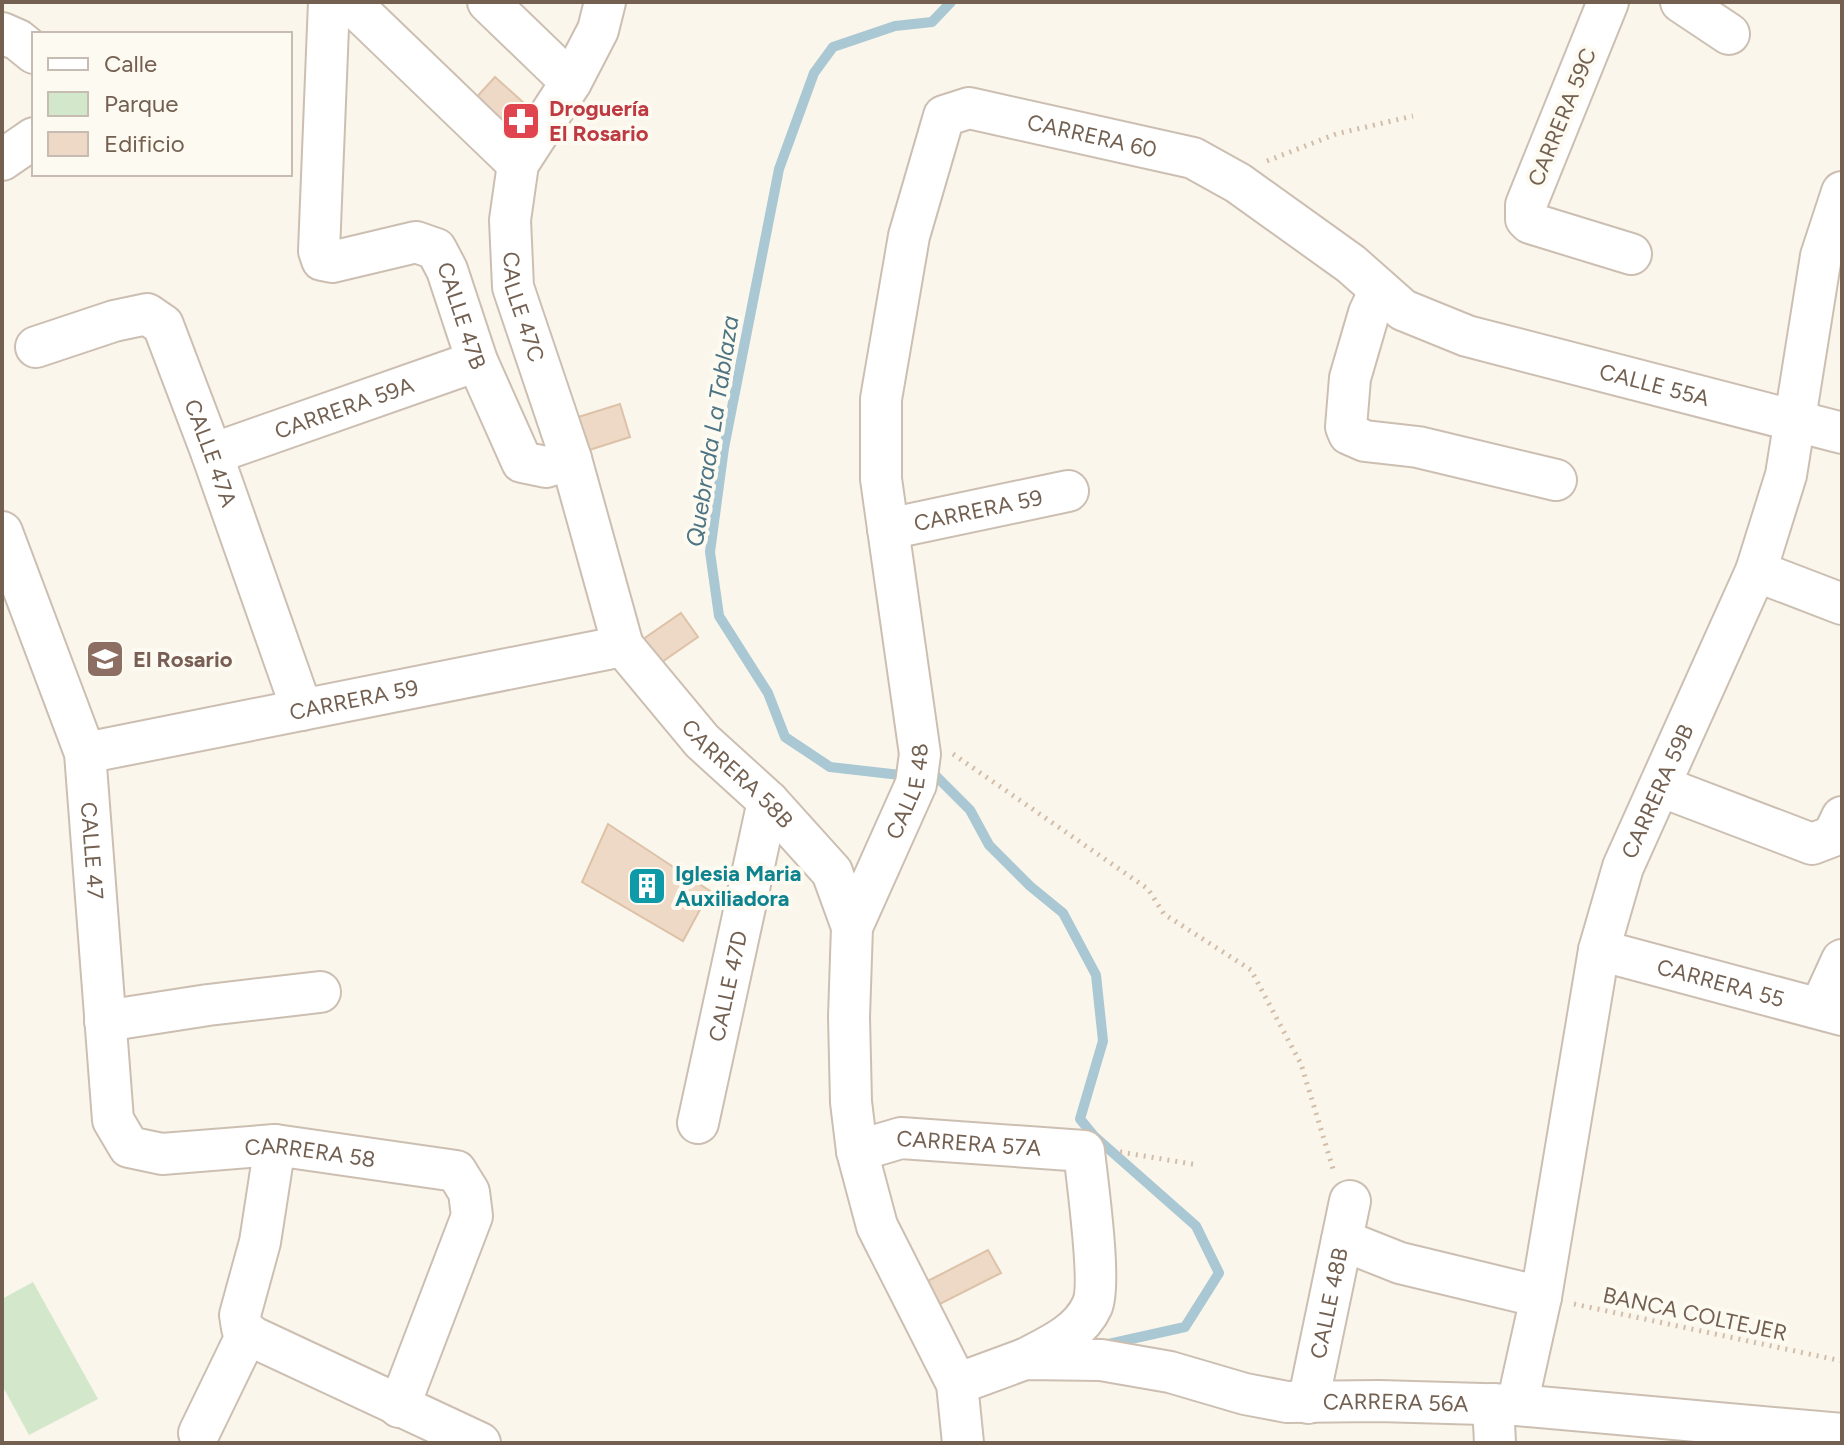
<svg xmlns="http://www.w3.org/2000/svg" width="1844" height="1445" font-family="Figtree,sans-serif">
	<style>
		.green { fill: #d3e7cb }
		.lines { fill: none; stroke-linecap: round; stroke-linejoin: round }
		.stream { stroke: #a9c8d3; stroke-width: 10 }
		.building { fill: #edd9c6; stroke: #ddc2a8; stroke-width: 2 }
		.minor-casing { stroke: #ccbfb2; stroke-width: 44 }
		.path { stroke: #d2bda9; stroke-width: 5; stroke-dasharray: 2 6; stroke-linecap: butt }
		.minor { stroke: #fff; stroke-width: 40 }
		.labels { text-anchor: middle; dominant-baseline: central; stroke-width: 8; stroke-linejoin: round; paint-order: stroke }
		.health-label { font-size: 22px; font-weight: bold; fill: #be3a42; stroke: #fdfaf1; text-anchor: start }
		.street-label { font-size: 22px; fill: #736051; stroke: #fdfaf1 }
		.education-label { font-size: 22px; font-weight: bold; fill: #785e54; stroke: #fdfaf1; text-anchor: start }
		.culture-label { font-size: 22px; font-weight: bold; fill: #0d838f; stroke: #fdfaf1; text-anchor: start }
		.water-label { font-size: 24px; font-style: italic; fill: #4c7483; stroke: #fdfaf1 }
	</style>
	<rect width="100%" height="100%" fill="#faf6eb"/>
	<path class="green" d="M 33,1282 L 98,1399 L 29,1435 L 2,1385 L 2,1299 Z"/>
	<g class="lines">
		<path class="stream" d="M 909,776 L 830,767 L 785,737 L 768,693 L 719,616 L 710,552 L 724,448 L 779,169 L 814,73 L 833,47 L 895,26 L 932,22 L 951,2
			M 925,776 L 936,776 L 970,810 L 989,845 L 1030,886 L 1063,913 L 1096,975 L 1103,1041 L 1080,1119 L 1094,1136 L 1196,1226 L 1219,1273 L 1185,1327 L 1104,1345"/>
	</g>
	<path class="building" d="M 495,77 L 535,113 L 514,136 L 474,100 Z
		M 620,404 L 630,437 L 583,452 L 572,419 Z
		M 681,613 L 698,637 L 656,666 L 639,642 Z
		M 608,824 L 710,891 L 683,941 L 582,882 Z
		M 988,1250 L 1001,1273 L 932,1308 L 920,1285 Z"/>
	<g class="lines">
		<g class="minor-casing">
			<g id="minor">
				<path id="s1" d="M 329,2 L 319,251 L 322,260 L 332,262 L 416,242 L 436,249 L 447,270 L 477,361 L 522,462 L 546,467 L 571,459"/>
				<path d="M 488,2 L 571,82"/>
				<path id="s2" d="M 605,2 L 598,30 L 571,82 L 518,164 L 510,220 L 513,287 L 571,459 L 623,646 L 702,741 L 768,801 L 832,872 L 852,927"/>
				<path d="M 1608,2 L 1526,205 L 1526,219 L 1530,223 L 1631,254"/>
				<path d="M 1681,2 L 1729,34"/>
				<path d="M 359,11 L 518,164"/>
				<path d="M 2,33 L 18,40 L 34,53"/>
				<path d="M 2,160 L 34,138"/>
				<path d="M 1380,290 L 1369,313 L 1350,378 L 1346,427 L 1349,434 L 1365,441 L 1418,447 L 1556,480"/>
				<path id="s3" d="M 36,347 L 114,321 L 147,314 L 163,325 L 212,454 L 302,710"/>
				<path id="s4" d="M 212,454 L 477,361"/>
				<path id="s5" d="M 888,529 L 1068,491"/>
				<path id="s6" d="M 2,532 L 85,753 L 113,1120 L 129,1147 L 162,1154 L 275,1145 L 456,1171 L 469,1192 L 472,1216 L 399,1407"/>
				<path d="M 1756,571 L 1842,604"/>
				<path id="s7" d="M 85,753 L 623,646"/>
				<path d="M 1660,786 L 1812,844 L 1833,836 L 1842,817"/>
				<path id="s8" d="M 1599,950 L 1842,1015"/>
				<path d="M 1820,1008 L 1842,960"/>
				<path d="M 105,1021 L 208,1005 L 320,992"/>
				<path id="s9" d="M 698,1123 L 768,801"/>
				<path d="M 275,1145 L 260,1242 L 240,1315 L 242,1328 L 253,1337 L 480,1443"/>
				<path id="s10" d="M 857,1151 L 901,1138 L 1084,1151 C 1087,1180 1102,1285 1092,1306 C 1080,1333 1050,1346 1025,1359"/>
				<path d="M 1342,1240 L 1400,1263 L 1541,1297"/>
				<path id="s11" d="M 957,1384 L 1025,1359 L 1101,1360 L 1170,1372 L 1245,1394 L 1287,1402 L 1379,1401 L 1517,1405 L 1842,1434"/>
				<path id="s12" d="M 1308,1403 L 1350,1201"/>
				<path d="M 1493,1404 L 1495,1443"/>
				<path id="s13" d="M 1517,1405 L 1541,1297 L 1599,950 L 1623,867 L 1756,571 L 1786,475 L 1821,256 L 1842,192"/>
				<path d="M 199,1433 L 247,1334"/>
				<path id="s14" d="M 963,1443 L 957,1384 L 877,1226 L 857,1151 L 851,1102 L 849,1017 L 852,927 L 916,784 L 920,754 L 881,479 L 881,399 L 909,236 L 944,116 L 969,108 L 1193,158 L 1238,183 L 1351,264 L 1403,310 L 1467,336 L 1842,433"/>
			</g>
		</g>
		<path class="path" d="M 1267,161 L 1336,134 L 1413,116
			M 953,754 L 1148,889 L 1164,914 L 1251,970 L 1301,1064 L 1334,1172
			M 1120,1152 L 1198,1165
			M 1574,1304 L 1842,1361"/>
		<use href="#minor" class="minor"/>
	</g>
	<defs>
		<g id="pharmacy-square" transform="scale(2)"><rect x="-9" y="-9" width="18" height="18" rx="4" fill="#e0444e" stroke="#fdfaf1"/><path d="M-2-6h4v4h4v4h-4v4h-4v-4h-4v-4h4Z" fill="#fff"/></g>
		<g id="university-square" transform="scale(2)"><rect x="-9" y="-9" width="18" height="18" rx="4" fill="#8d6e63" stroke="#fdfaf1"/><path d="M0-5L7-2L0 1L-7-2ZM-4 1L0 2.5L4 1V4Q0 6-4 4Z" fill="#fff"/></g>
		<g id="building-square" transform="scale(2)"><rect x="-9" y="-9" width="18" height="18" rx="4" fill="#0f9aa8" stroke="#fdfaf1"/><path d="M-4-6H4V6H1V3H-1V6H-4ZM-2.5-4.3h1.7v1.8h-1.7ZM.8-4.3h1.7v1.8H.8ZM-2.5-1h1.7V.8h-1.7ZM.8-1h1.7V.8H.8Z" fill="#fff"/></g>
	</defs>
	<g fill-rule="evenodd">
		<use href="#pharmacy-square" x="521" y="121"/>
		<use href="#university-square" x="105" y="659"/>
		<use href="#building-square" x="647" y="886"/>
	</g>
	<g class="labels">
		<g class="health-label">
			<text x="549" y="108">Droguería<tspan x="549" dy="25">El Rosario</tspan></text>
		</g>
		<g class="street-label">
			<text transform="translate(1562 117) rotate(-68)">CARRERA 59C</text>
			<text stroke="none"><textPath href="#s14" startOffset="1526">CARRERA 60</textPath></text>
			<text stroke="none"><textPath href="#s2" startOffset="330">CALLE 47C</textPath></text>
			<text stroke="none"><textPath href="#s1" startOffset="448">CALLE 47B</textPath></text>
			<text stroke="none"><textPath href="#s14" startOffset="2152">CALLE 55A</textPath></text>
			<text stroke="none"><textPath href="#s4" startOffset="140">CARRERA 59A</textPath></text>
			<text stroke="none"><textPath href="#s3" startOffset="272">CALLE 47A</textPath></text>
			<text stroke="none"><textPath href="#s5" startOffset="92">CARRERA 59</textPath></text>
			<text stroke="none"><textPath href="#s7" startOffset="274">CARRERA 59</textPath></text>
			<text stroke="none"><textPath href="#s2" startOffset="856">CARRERA 58B</textPath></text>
			<text stroke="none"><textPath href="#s14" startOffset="686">CALLE 48</textPath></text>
			<text stroke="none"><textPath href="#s13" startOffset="632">CARRERA 59B</textPath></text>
			<text stroke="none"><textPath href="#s6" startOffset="334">CALLE 47</textPath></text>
			<text stroke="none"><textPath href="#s8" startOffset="126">CARRERA 55</textPath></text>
			<text stroke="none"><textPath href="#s9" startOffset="140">CALLE 47D</textPath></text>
			<text stroke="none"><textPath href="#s10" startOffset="114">CARRERA 57A</textPath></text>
			<text stroke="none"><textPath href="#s6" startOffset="818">CARRERA 58</textPath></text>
			<text stroke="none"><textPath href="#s12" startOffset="102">CALLE 48B</textPath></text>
			<text transform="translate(1695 1314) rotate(12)">BANCA COLTEJER</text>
			<text stroke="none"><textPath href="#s11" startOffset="448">CARRERA 56A</textPath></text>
		</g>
		<g class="education-label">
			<text x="133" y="659">El Rosario</text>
		</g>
		<g class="culture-label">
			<text x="675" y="873">Iglesia Maria<tspan x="675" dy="25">Auxiliadora</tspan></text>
		</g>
		<g class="water-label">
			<text transform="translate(712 431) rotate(-81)">Quebrada La Tablaza</text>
		</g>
	</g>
	<rect width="1844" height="1445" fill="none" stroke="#736051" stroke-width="8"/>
	<rect x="32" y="32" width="260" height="144" fill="#fdfaf1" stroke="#c6bcb1" stroke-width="2"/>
	<rect x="48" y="58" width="40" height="12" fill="#ffffff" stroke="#c6bcb1" stroke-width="2"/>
	<text x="104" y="72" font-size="24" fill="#736051">Calle</text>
	<rect x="48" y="92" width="40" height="24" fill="#d3e7cb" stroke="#c6bcb1" stroke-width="2"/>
	<text x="104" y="112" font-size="24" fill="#736051">Parque</text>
	<rect x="48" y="132" width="40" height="24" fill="#edd9c6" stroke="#c6bcb1" stroke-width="2"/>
	<text x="104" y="152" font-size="24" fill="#736051">Edificio</text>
</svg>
